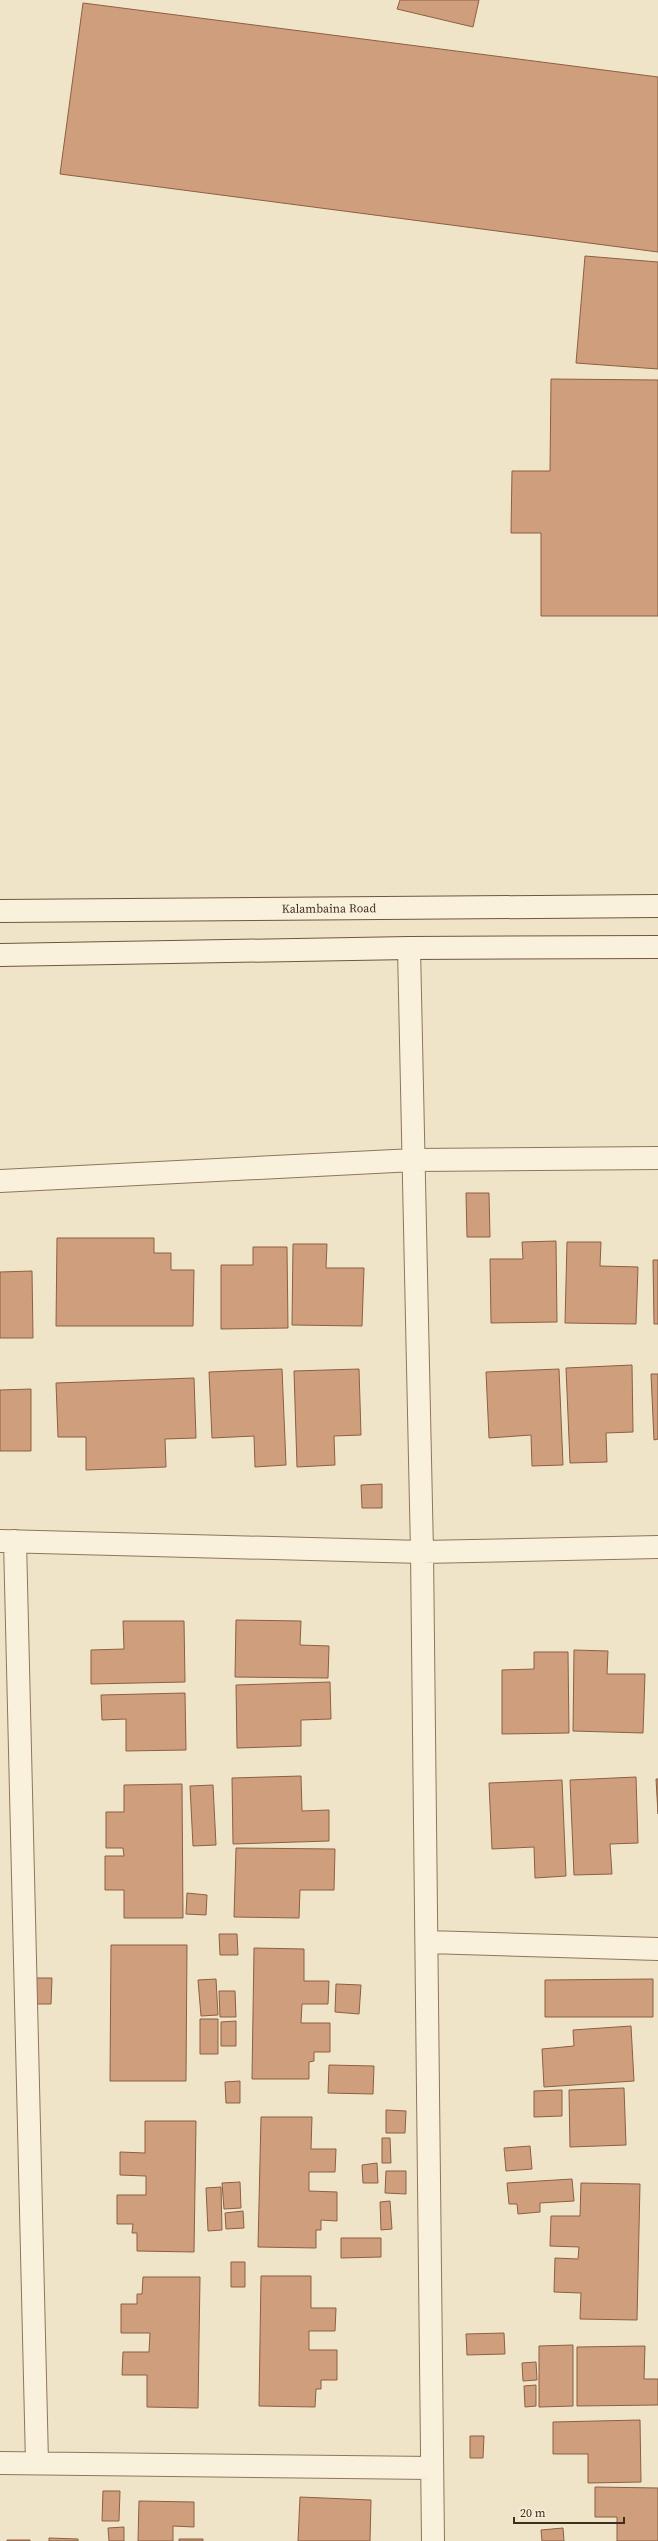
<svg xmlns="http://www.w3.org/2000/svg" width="658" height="2541" font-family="'Source Serif 4',serif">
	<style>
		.building { fill: #cf9f7d; stroke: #8d5f41 }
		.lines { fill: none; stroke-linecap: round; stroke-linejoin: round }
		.minor-casing { stroke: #8d765c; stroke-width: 24 }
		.secondary-casing { stroke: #6f573f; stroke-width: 24 }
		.minor { stroke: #faf1dc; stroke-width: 22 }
		.secondary { stroke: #faf1dc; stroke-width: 22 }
		.labels { text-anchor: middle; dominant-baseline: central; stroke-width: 3.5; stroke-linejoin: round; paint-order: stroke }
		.street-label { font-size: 12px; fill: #3d2e20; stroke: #f7eed8 }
	</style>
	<rect width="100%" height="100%" fill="#f0e4c8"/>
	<path class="building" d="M 400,0 L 479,0 L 473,27 L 397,9 Z
		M 83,3 L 658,77 L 658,252 L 60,174 Z
		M 585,256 L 658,262 L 658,369 L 576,363 Z
		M 551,379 L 658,380 L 658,616 L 541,616 L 541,533 L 511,533 L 512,471 L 550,471 Z
		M 466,1193 L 489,1193 L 490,1237 L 467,1237 Z
		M 57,1238 L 154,1238 L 154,1253 L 171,1253 L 171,1270 L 194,1270 L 193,1326 L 56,1326 Z
		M 556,1241 L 557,1322 L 491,1323 L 490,1259 L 523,1259 L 522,1242 Z
		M 567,1242 L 601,1242 L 600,1266 L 638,1267 L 636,1324 L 565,1323 Z
		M 293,1244 L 327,1244 L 326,1268 L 364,1268 L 362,1326 L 292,1325 Z
		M 253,1247 L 287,1247 L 288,1328 L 221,1329 L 221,1265 L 253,1265 Z
		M 653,1260 L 658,1260 L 658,1324 L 654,1324 Z
		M 32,1271 L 33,1338 L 0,1338 L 0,1272 Z
		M 632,1365 L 633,1432 L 606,1433 L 607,1462 L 570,1463 L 566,1368 Z
		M 282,1369 L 286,1465 L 255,1467 L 254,1436 L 212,1438 L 209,1372 Z
		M 359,1369 L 361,1435 L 334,1436 L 335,1465 L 297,1467 L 294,1371 Z
		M 559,1369 L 563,1465 L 532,1466 L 531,1435 L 489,1438 L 486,1372 Z
		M 651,1374 L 658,1374 L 658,1439 L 654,1440 Z
		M 194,1378 L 196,1438 L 165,1439 L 166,1467 L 86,1470 L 86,1437 L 58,1437 L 56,1383 Z
		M 31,1389 L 31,1451 L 0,1451 L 0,1390 Z
		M 382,1484 L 382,1508 L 362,1508 L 361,1485 Z
		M 236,1620 L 301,1621 L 300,1645 L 329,1646 L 328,1678 L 235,1677 Z
		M 123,1621 L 184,1621 L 185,1682 L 91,1684 L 91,1650 L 124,1649 Z
		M 574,1650 L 608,1651 L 607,1674 L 645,1674 L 643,1733 L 573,1731 Z
		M 534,1652 L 568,1652 L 569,1733 L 502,1734 L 502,1670 L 534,1669 Z
		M 330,1682 L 331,1719 L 301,1720 L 301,1746 L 237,1748 L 236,1685 Z
		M 185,1693 L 186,1750 L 126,1751 L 126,1719 L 102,1720 L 101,1695 Z
		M 301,1776 L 302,1811 L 329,1810 L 329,1841 L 233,1844 L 232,1778 Z
		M 636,1777 L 638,1843 L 610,1844 L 612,1874 L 574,1875 L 570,1780 Z
		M 656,1779 L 658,1779 L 658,1814 Z
		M 562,1780 L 566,1876 L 535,1878 L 534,1847 L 492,1849 L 489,1783 Z
		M 182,1784 L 183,1918 L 124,1918 L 124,1890 L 105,1890 L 105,1856 L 124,1856 L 123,1848 L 106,1848 L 106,1812 L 124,1812 L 124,1785 Z
		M 213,1785 L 216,1845 L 193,1846 L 190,1786 Z
		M 236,1848 L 335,1849 L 334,1890 L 300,1890 L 299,1918 L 234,1917 Z
		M 187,1893 L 207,1895 L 206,1915 L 186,1914 Z
		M 219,1934 L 237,1934 L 238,1955 L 220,1955 Z
		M 111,1945 L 187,1945 L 186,2081 L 110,2081 Z
		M 254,1948 L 304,1949 L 304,1981 L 329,1981 L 328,2004 L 302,2004 L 301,2023 L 330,2023 L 330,2052 L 314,2052 L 314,2061 L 309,2062 L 309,2079 L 252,2079 Z
		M 32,1978 L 52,1978 L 51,2004 L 32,2004 Z
		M 216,1979 L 218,2015 L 201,2016 L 198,1980 Z
		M 653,1979 L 653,2017 L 545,2017 L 545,1980 Z
		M 336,1984 L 361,1985 L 359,2014 L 335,2012 Z
		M 219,1991 L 235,1991 L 236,2017 L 220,2017 Z
		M 200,2019 L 218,2019 L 218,2054 L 200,2054 Z
		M 236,2021 L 236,2046 L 221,2046 L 221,2022 Z
		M 631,2026 L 634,2081 L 544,2087 L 542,2049 L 574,2046 L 573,2030 Z
		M 329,2065 L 374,2066 L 373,2094 L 328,2093 Z
		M 240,2081 L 240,2103 L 226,2103 L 225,2082 Z
		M 624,2088 L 626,2145 L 570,2147 L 569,2090 Z
		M 562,2090 L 562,2116 L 534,2117 L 534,2091 Z
		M 386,2110 L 406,2111 L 405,2133 L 386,2133 Z
		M 261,2117 L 312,2117 L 311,2149 L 336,2149 L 335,2172 L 309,2172 L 309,2191 L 337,2192 L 337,2221 L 321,2220 L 321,2230 L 316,2230 L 316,2248 L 258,2247 Z
		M 145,2121 L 196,2121 L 194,2252 L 137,2251 L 137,2233 L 132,2233 L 133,2224 L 117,2224 L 117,2195 L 146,2195 L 146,2176 L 120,2175 L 120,2152 L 145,2153 Z
		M 382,2138 L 390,2138 L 391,2163 L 382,2163 Z
		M 530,2146 L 532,2169 L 506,2171 L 504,2148 Z
		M 377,2163 L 378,2183 L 363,2183 L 362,2165 Z
		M 386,2171 L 406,2171 L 406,2194 L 385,2193 Z
		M 572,2179 L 574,2201 L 540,2203 L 540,2212 L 518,2214 L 517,2204 L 509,2204 L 507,2183 Z
		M 240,2182 L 241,2208 L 224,2209 L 222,2183 Z
		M 581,2183 L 640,2184 L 637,2320 L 580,2319 L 581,2293 L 554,2292 L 555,2258 L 578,2259 L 579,2247 L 550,2246 L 551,2216 L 580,2216 Z
		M 221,2187 L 222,2230 L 208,2231 L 206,2188 Z
		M 390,2201 L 392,2229 L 381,2230 L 380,2202 Z
		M 243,2211 L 244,2228 L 226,2229 L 225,2213 Z
		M 341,2238 L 381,2238 L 381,2257 L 341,2258 Z
		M 231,2262 L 245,2262 L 245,2287 L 231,2287 Z
		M 261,2276 L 311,2276 L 311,2308 L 336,2308 L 335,2331 L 309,2331 L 309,2350 L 337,2350 L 337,2380 L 321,2380 L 321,2389 L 316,2389 L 315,2407 L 259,2406 Z
		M 143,2277 L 200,2277 L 198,2408 L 147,2407 L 147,2375 L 122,2375 L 123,2352 L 149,2352 L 150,2333 L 121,2333 L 121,2304 L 137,2304 L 137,2294 L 142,2294 Z
		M 504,2333 L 505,2354 L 467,2355 L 466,2334 Z
		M 573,2345 L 573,2406 L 539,2407 L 539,2346 Z
		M 645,2346 L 644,2379 L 658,2379 L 658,2405 L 577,2406 L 577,2347 Z
		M 536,2362 L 537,2380 L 523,2381 L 522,2363 Z
		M 536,2385 L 536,2406 L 525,2407 L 524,2386 Z
		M 640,2420 L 641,2482 L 588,2483 L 588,2454 L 553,2454 L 553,2422 Z
		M 470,2436 L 484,2436 L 483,2458 L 470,2458 Z
		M 595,2487 L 658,2488 L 658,2541 L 617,2541 L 617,2517 L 595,2517 Z
		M 103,2491 L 120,2491 L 119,2521 L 102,2521 Z
		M 300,2497 L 371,2500 L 370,2541 L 298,2541 Z
		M 139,2501 L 194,2502 L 194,2527 L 173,2526 L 173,2541 L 138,2541 Z
		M 124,2527 L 124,2541 L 109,2541 L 108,2528 Z
		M 563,2528 L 564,2541 L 542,2541 L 541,2530 Z
		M 49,2538 L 78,2539 L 78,2541 L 49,2541 Z
		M 179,2539 L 203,2539 L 203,2541 L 179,2541 Z
		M 7,2540 L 30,2540 L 30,2541 L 7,2541 Z"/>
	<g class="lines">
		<g class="minor-casing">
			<path id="minor" d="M 409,948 L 422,1552 L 433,2541
				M 0,1181 L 414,1160 L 658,1158
				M 1,1541 L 422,1552 L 658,1547
				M 15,1541 L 37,2462
				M 428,1942 L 658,1949
				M 0,2463 L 432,2468"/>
		</g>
		<g class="secondary-casing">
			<g id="secondary">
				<path id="s1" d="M 0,911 L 658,906"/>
				<path d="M 0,955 L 409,948 L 658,947"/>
			</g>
		</g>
		<use href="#minor" class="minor"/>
		<use href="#secondary" class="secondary"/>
	</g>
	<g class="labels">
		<g class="street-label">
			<text stroke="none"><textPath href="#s1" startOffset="329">Kalambaina Road</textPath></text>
		</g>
	</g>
	<path d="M514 2517v6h110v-6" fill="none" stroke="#3d2e20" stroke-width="2"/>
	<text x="520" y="2517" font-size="12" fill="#3d2e20" stroke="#f7eed8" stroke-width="3" paint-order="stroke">20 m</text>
</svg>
